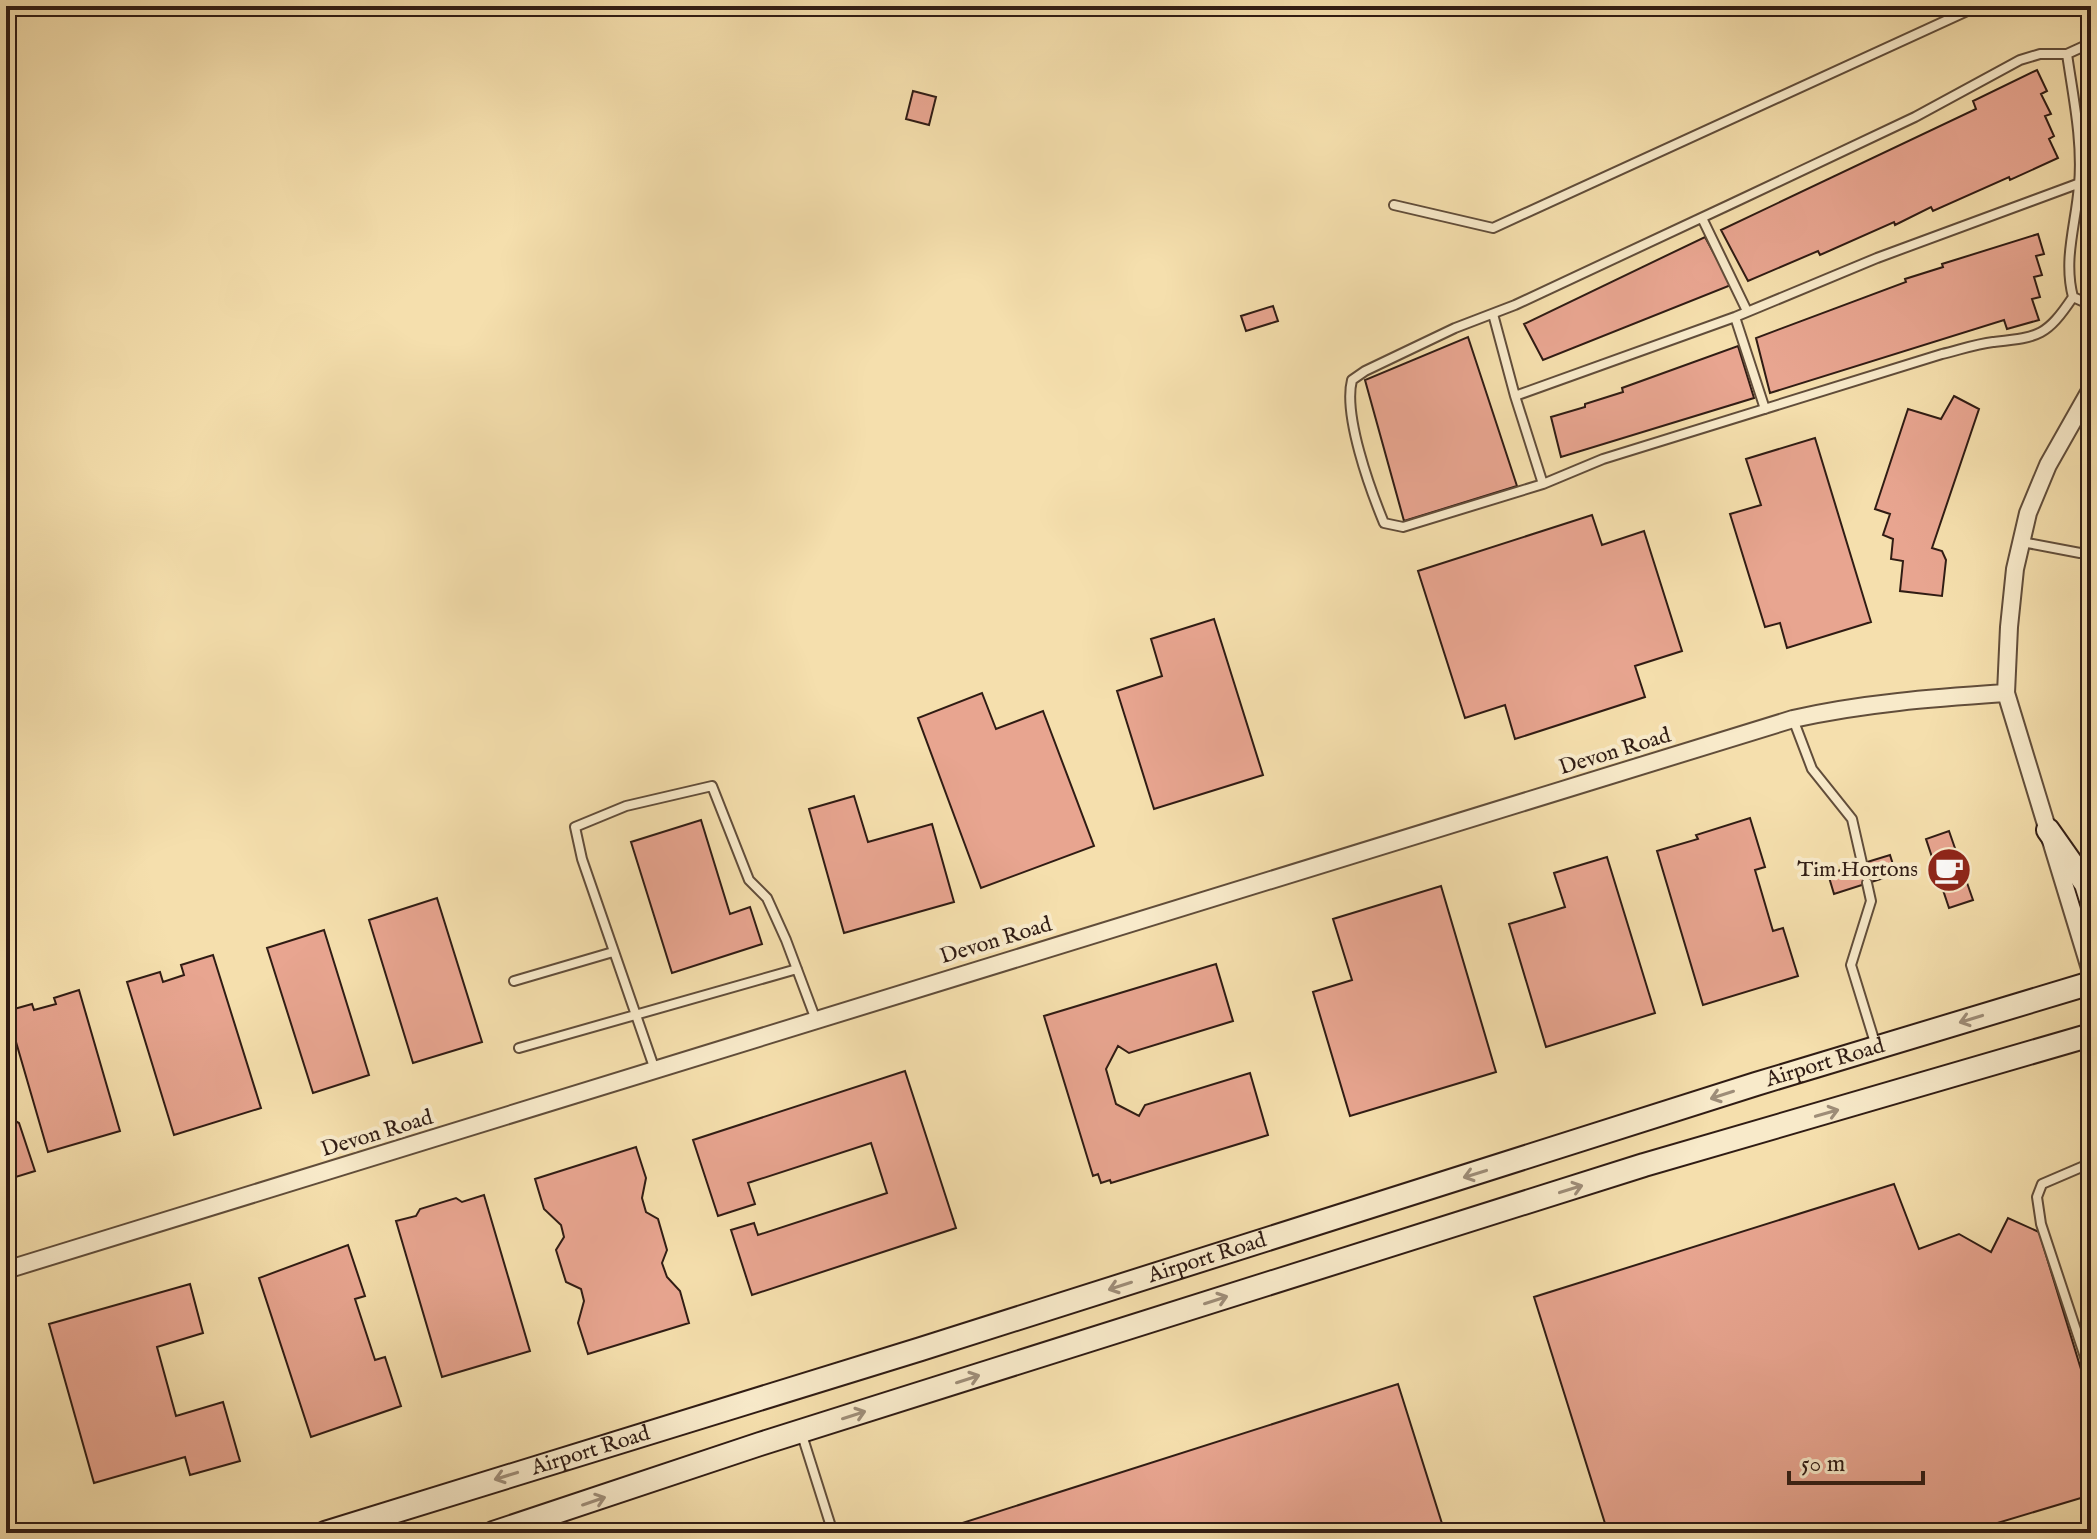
<svg xmlns="http://www.w3.org/2000/svg" width="2097" height="1539" font-family="'IM FELL English',serif">
	<style>
		.building { fill: #e8a590; stroke: #301c14; stroke-width: 2 }
		.lines { fill: none; stroke-linecap: round; stroke-linejoin: round }
		.service-casing { stroke: #614d3a; stroke-width: 12 }
		.minor-casing { stroke: #614d3a; stroke-width: 20 }
		.secondary-casing { stroke: #301c14; stroke-width: 26 }
		.service { stroke: #f8eaca; stroke-width: 8 }
		.minor { stroke: #f8eaca; stroke-width: 16 }
		.secondary { stroke: #f8eaca; stroke-width: 22 }
		.oneway { stroke: #9e8d78 }
		.labels { text-anchor: middle; dominant-baseline: central; stroke-width: 8; stroke-linejoin: round; paint-order: stroke }
		.street-label { font-size: 22px; fill: #301c14; stroke: #f8eaca }
		.poi-label { font-size: 22px; fill: #301c14; stroke: #f8eaca; text-anchor: end }
	</style>
	<rect width="100%" height="100%" fill="#f5dfad"/>
	<filter id="stains"><feTurbulence type="fractalNoise" baseFrequency=".0025" numOctaves="4"/><feColorMatrix values="0 0 0 0 .2 0 0 0 0 .09 0 0 0 0 .02 0 0 0 .5 -.17"/></filter>
	<radialGradient id="worn" r=".72"><stop offset=".6" stop-color="#630" stop-opacity="0"/><stop offset="1" stop-color="#630" stop-opacity=".3"/></radialGradient>
	<path class="building" d="M 2037,70 L 2047,91 L 2041,94 L 2051,114 L 2045,116 L 2054,136 L 2049,139 L 2058,158 L 2010,180 L 2009,177 L 1933,211 L 1931,207 L 1895,225 L 1894,222 L 1820,255 L 1818,251 L 1748,281 L 1721,230 L 1976,109 L 1973,101 Z
		M 913,91 L 936,97 L 929,125 L 906,119 Z
		M 2038,234 L 2044,254 L 2036,256 L 2042,275 L 2034,277 L 2040,297 L 2032,299 L 2039,320 L 2007,329 L 2004,320 L 1770,393 L 1756,338 L 1906,282 L 1905,279 L 1943,267 L 1942,264 Z
		M 1705,237 L 1731,285 L 1543,360 L 1524,324 Z
		M 1273,306 L 1278,321 L 1246,331 L 1241,316 Z
		M 1468,337 L 1517,486 L 1404,521 L 1365,380 Z
		M 1738,346 L 1754,398 L 1561,457 L 1551,417 L 1585,407 L 1585,404 L 1623,392 L 1622,388 Z
		M 1954,396 L 1979,409 L 1932,548 L 1942,551 L 1946,560 L 1942,596 L 1900,591 L 1903,561 L 1891,559 L 1893,539 L 1883,535 L 1890,514 L 1875,509 L 1908,409 L 1941,419 Z
		M 1815,438 L 1871,622 L 1787,648 L 1780,623 L 1765,627 L 1730,514 L 1761,505 L 1746,459 Z
		M 1592,515 L 1602,545 L 1644,531 L 1682,651 L 1635,666 L 1645,697 L 1515,739 L 1505,705 L 1465,718 L 1418,571 Z
		M 1214,619 L 1263,775 L 1154,809 L 1117,691 L 1162,676 L 1151,639 Z
		M 982,693 L 996,729 L 1043,711 L 1094,846 L 981,888 L 918,718 Z
		M 854,796 L 868,842 L 932,824 L 954,902 L 844,933 L 809,809 Z
		M 1750,818 L 1765,867 L 1755,870 L 1773,931 L 1783,928 L 1798,976 L 1703,1005 L 1657,851 L 1698,839 L 1696,835 Z
		M 701,820 L 730,914 L 750,907 L 762,944 L 672,973 L 631,842 Z
		M 1949,831 L 1973,900 L 1949,908 L 1926,839 Z
		M 1890,855 L 1896,874 L 1834,894 L 1828,874 Z
		M 1607,857 L 1655,1013 L 1546,1047 L 1509,924 L 1565,907 L 1554,873 Z
		M 1441,886 L 1496,1072 L 1350,1116 L 1313,992 L 1352,980 L 1333,919 Z
		M 437,898 L 482,1042 L 413,1063 L 369,920 Z
		M 324,930 L 369,1075 L 313,1093 L 267,948 Z
		M 213,955 L 261,1108 L 174,1135 L 127,982 L 160,972 L 163,982 L 184,975 L 181,965 Z
		M 1216,964 L 1233,1021 L 1129,1053 L 1118,1046 L 1106,1069 L 1116,1104 L 1139,1116 L 1145,1105 L 1250,1073 L 1268,1135 L 1111,1183 L 1110,1180 L 1101,1183 L 1098,1174 L 1093,1176 L 1044,1016 Z
		M 79,990 L 120,1131 L 48,1152 L 7,1011 L 32,1004 L 34,1010 L 56,1004 L 54,998 Z
		M 905,1071 L 956,1228 L 752,1295 L 731,1230 L 754,1223 L 758,1235 L 887,1193 L 871,1143 L 748,1183 L 755,1204 L 718,1216 L 693,1140 Z
		M 6,1098 L 13,1103 L 6,1116 L 19,1123 L 35,1171 L 6,1180 Z
		M 636,1147 L 646,1178 L 642,1198 L 646,1212 L 658,1219 L 667,1250 L 662,1263 L 667,1277 L 680,1291 L 689,1323 L 588,1354 L 578,1323 L 584,1301 L 581,1289 L 566,1282 L 556,1250 L 564,1237 L 561,1225 L 544,1209 L 535,1179 Z
		M 1894,1184 L 1919,1249 L 1959,1234 L 1991,1252 L 2008,1218 L 2039,1232 L 2091,1402 L 2091,1495 L 1964,1533 L 1608,1533 L 1534,1297 Z
		M 484,1195 L 530,1351 L 442,1377 L 396,1221 L 416,1216 L 420,1209 L 456,1198 L 462,1202 Z
		M 348,1245 L 365,1296 L 355,1299 L 375,1360 L 385,1357 L 401,1406 L 311,1437 L 259,1278 Z
		M 190,1284 L 203,1333 L 157,1347 L 176,1416 L 223,1402 L 240,1461 L 190,1475 L 185,1457 L 94,1483 L 49,1324 Z
		M 1398,1384 L 1445,1533 L 931,1533 Z"/>
	<g class="lines">
		<g class="service-casing">
			<path id="service" d="M 2091,43 L 2067,54 C 2073,96 2083,142 2079,185 C 2076,224 2063,259 2073,297 L 2091,305
				M 2067,54 L 2040,54 L 2020,60 L 1915,117 L 1731,204 L 1515,305 L 1455,328 L 1365,371 L 1352,380 C 1343,415 1370,489 1384,523 L 1403,527 L 1543,484 L 1603,459 L 1942,354 C 1959,350 1976,344 1993,342 C 2039,337 2046,337 2073,297
				M 1394,205 L 1493,228 L 1978,6
				M 1702,218 L 1747,311
				M 1493,314 L 1515,396
				M 1735,317 L 1765,409
				M 1543,484 L 1515,396 L 1735,317 L 1877,258 L 2080,183
				M 2022,542 L 2080,553 L 2091,550
				M 1793,719 L 1812,769 L 1852,819 L 1862,863
				M 1867,883 L 1871,901 L 1851,965 L 1876,1046
				M 514,981 L 613,952
				M 519,1048 L 797,969
				M 655,1070 L 582,859 L 575,827 L 626,806 L 712,786 L 749,880 L 767,898 L 786,940 L 816,1020
				M 2091,1163 L 2042,1184 L 2037,1197 L 2041,1224 L 2091,1375
				M 802,1435 L 833,1533"/>
		</g>
		<g class="minor-casing">
			<path id="minor" d="M 2091,389 L 2048,465 L 2028,513 L 2015,569 L 2009,627 L 2006,693 L 2091,972
				M 6,1270 L 1793,719 C 1863,703 1935,698 2006,693"/>
		</g>
		<g class="secondary-casing">
			<g id="secondary">
				<path d="M 2048,830 L 2086,884 L 2091,900"/>
				<path id="s1" d="M 325,1533 L 921,1349 L 1756,1084 L 2091,983"/>
				<path d="M 493,1533 L 760,1444 L 1644,1165 L 2091,1035"/>
			</g>
		</g>
		<use href="#service" class="service"/>
		<use href="#minor" class="minor"/>
		<use href="#secondary" class="secondary"/>
	</g>
	<defs><path id="oneway-shaft" d="M-6 0H5M1.5-3L5.5 0L1.5 3" fill="none" stroke-width="1.6" stroke-linecap="round" stroke-linejoin="round" transform="scale(2)"/></defs>
	<g class="oneway">
		<use href="#oneway-shaft" transform="translate(1971 1019) rotate(163)"/>
		<use href="#oneway-shaft" transform="translate(1722 1095) rotate(162)"/>
		<use href="#oneway-shaft" transform="translate(1827 1113) rotate(-16)"/>
		<use href="#oneway-shaft" transform="translate(1475 1174) rotate(163)"/>
		<use href="#oneway-shaft" transform="translate(1571 1189) rotate(-17)"/>
		<use href="#oneway-shaft" transform="translate(1120 1286) rotate(162)"/>
		<use href="#oneway-shaft" transform="translate(1216 1300) rotate(-18)"/>
		<use href="#oneway-shaft" transform="translate(968 1379) rotate(-18)"/>
		<use href="#oneway-shaft" transform="translate(854 1415) rotate(-18)"/>
		<use href="#oneway-shaft" transform="translate(506 1476) rotate(163)"/>
		<use href="#oneway-shaft" transform="translate(594 1501) rotate(-19)"/>
	</g>
	<defs>
		<g id="cafe-disc" transform="scale(2.3)"><circle r="9.5" fill="#8f2418" stroke="#f8eaca"/><path d="M-5.5-4.5H6V0H3Q3 3.5 0 3.5H-2.5Q-5.5 3.5-5.5 0ZM3-3.2v2h1.7v-2ZM-6 4.5H4V6H-6Z" fill="#fff"/></g>
	</defs>
	<g fill-rule="evenodd">
		<use href="#cafe-disc" x="1949" y="870"/>
	</g>
	<g class="labels">
		<g class="street-label">
			<text transform="translate(1615 752) rotate(-17)">Devon Road</text>
			<text transform="translate(996 941) rotate(-17)">Devon Road</text>
			<text stroke="none"><textPath href="#s1" startOffset="1572">Airport Road</textPath></text>
			<text transform="translate(377 1134) rotate(-17)">Devon Road</text>
			<text stroke="none"><textPath href="#s1" startOffset="924">Airport Road</textPath></text>
			<text stroke="none"><textPath href="#s1" startOffset="278">Airport Road</textPath></text>
		</g>
		<g class="poi-label">
			<text x="1918" y="870">Tim Hortons</text>
		</g>
	</g>
	<rect width="2097" height="1539" fill="none" stroke="#f5dfad" stroke-width="32"/>
	<rect x="8" y="8" width="2081" height="1523" fill="none" stroke="#301c14" stroke-width="4"/>
	<rect x="16" y="16" width="2065" height="1507" fill="none" stroke="#301c14" stroke-width="2"/>
	<path d="M1789 1471v12h134v-12" fill="none" stroke="#301c14" stroke-width="4"/>
	<text x="1801" y="1471" font-size="24" fill="#301c14" stroke="#f8eaca" stroke-width="6" paint-order="stroke">50 m</text>
	<rect width="100%" height="100%" filter="url(#stains)"/>
	<rect width="100%" height="100%" fill="url(#worn)"/>
</svg>
